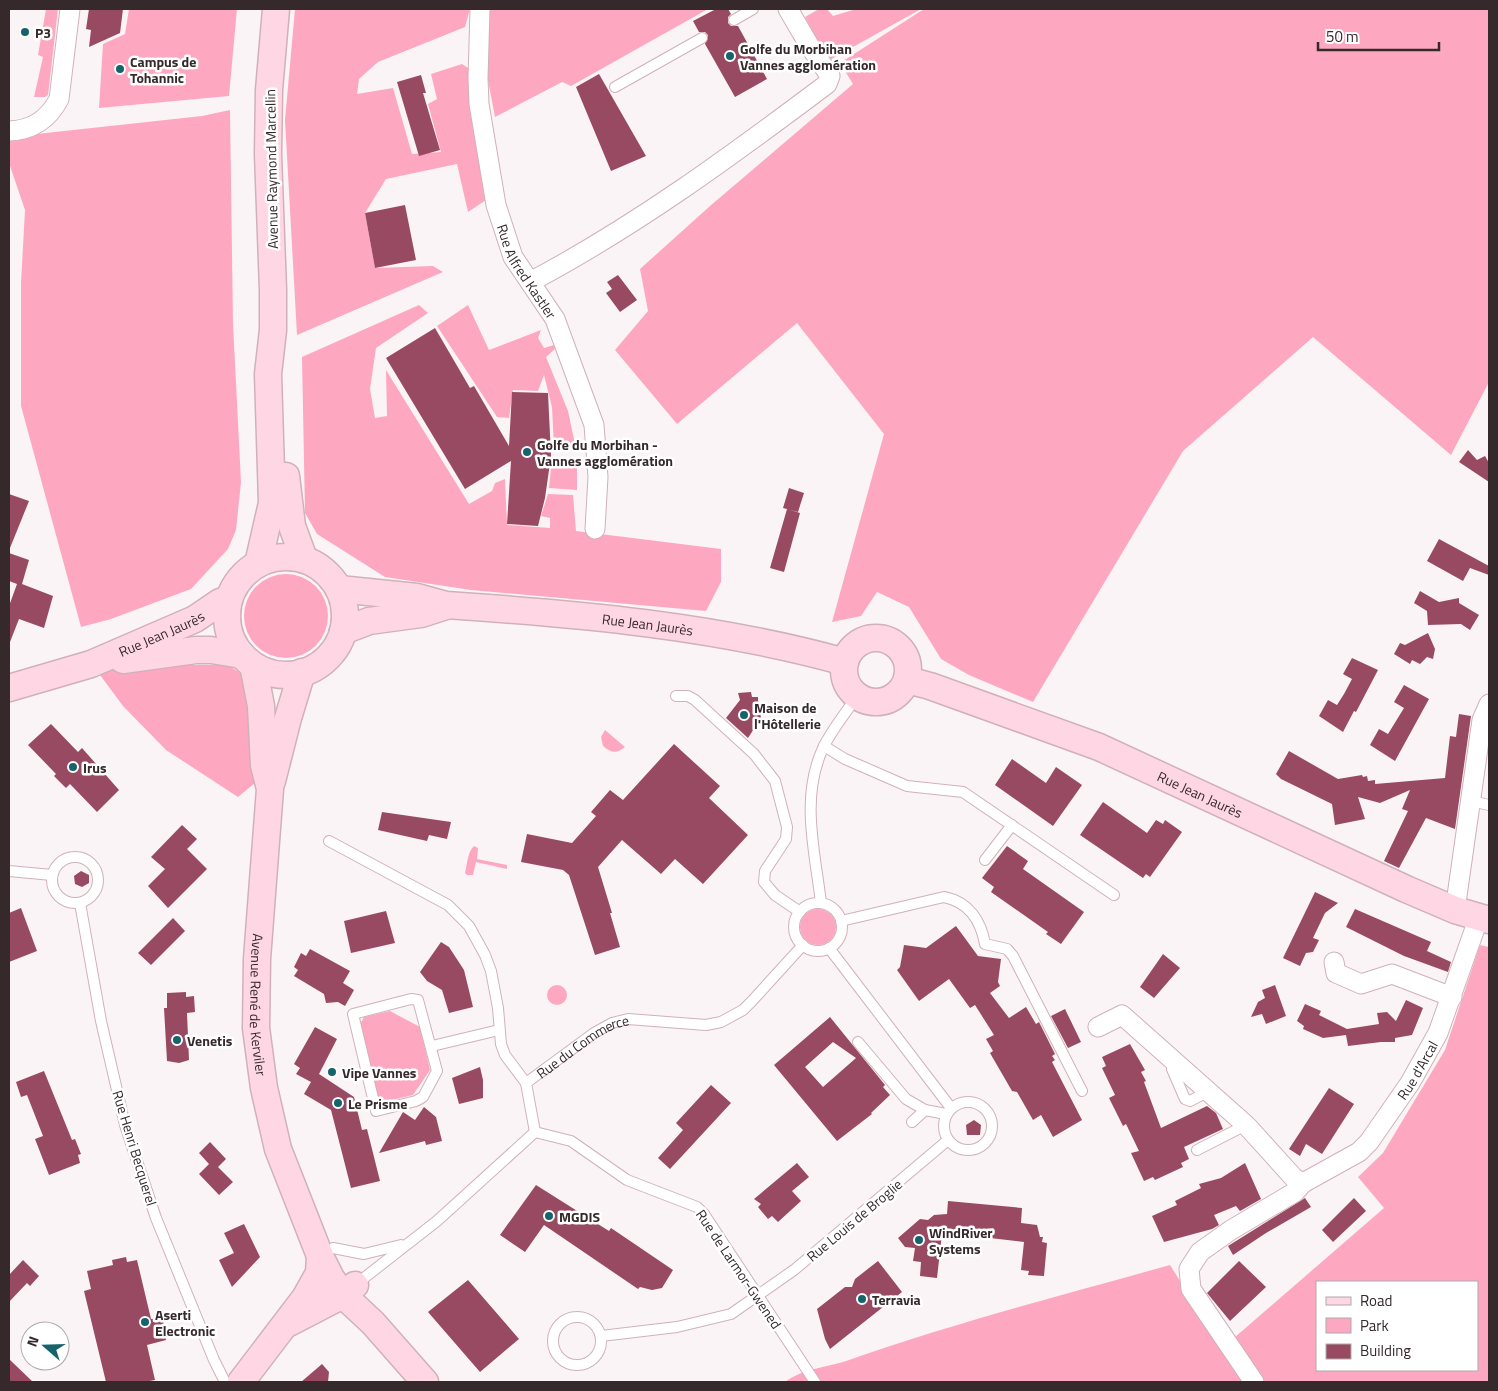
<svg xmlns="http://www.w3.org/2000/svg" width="1498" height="1391" font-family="'Titillium Web',sans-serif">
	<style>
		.green { fill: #fda8c0; fill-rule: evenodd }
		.building { fill: #984a63; fill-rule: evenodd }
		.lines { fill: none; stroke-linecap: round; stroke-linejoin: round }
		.lane-casing { stroke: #d0b1b9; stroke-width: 12 }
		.street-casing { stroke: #d0b1b9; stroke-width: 21 }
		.secondary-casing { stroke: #d0b1b9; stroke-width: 29 }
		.lane { stroke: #fff; stroke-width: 10 }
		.street { stroke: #fff; stroke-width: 19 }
		.secondary { stroke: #ffd7e4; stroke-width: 26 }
		.poi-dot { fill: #15636b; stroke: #fff; stroke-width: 2 }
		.labels { text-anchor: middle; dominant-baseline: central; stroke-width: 5; stroke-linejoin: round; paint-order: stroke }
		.poi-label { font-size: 14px; font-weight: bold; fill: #35292c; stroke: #fff; text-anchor: start }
		.street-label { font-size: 14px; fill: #35292c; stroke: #fff }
	</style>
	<rect width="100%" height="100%" fill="#fbf4f6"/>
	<path class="green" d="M 46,9 L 58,9 L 48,95 L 45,97 L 34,97 L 43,57 L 38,55 Z
		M 129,9 L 237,9 L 229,96 L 99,108 L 103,44 L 125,34 Z
		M 295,9 L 470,9 L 465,27 L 378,62 L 359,79 L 357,94 L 393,88 L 412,154 L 441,152 L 428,104 L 437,99 L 431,74 L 462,64 L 468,68 L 472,121 L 486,200 L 468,212 L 457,164 L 386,179 L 365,213 L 375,268 L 433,266 L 443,272 L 297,335 L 285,120 Z
		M 487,9 L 708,9 L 571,86 L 562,82 L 495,117 L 488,80 Z
		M 819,9 L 827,9 L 833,16 L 856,9 L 921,9 L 828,61 L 805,17 Z
		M 924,9 L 1489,9 L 1489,382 L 1451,455 L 1313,337 L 1183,451 L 1033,702 L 969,675 L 941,659 L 909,607 L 877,592 L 861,616 L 832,622 L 884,434 L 797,323 L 677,424 L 615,350 L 648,311 L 640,269 L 710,206 L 853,84 L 840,63 Z
		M 230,110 L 233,324 L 241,482 L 236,530 L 228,549 L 191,589 L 111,619 L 81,627 L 21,406 L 21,283 L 25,210 L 9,163 L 9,137 L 202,116 Z
		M 419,305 L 428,313 L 376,348 L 370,389 L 375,418 L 387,416 L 386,370 L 469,504 L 492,491 L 495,483 L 505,479 L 507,525 L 550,528 L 550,518 L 541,516 L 548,494 L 573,495 L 576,531 L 721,549 L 721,582 L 706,611 L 471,590 L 385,577 L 317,534 L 305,513 L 302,357 Z
		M 468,305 L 489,350 L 541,330 L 538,338 L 544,348 L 554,345 L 556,348 L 546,357 L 568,411 L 576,449 L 554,447 L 552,407 L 544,375 L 538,391 L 513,390 L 509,418 L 497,417 L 437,326 Z
		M 552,458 L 577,458 L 577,490 L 549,488 Z
		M244 616a42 42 0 1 1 84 0a42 42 0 1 1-84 0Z
		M 170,665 L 217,665 L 229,666 L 239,672 L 251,695 L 253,709 L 248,728 L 255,756 L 255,783 L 238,797 L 166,750 L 123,706 L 97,671 Z
		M 605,730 L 625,747 C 617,754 611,753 603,746 L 601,737 Z
		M 474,846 L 478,848 L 477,859 L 507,865 L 507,869 L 476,862 L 473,875 L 467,875 L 465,873 C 467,864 468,851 474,846 Z
		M800 927a18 18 0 1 1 36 0a18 18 0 1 1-36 0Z
		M 1480,945 L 1489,947 L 1489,1382 L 785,1382 C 804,1368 826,1368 849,1360 C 954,1323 1063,1295 1170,1265 L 1218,1341 L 1234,1338 L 1384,1208 L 1358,1177 L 1383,1153 L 1445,1050 ZM 1317,1282 L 1477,1282 L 1477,1370 L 1317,1370 Z
		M547 995a10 10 0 1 1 20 0a10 10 0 1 1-20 0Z
		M 390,1011 L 420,1027 L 430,1070 L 413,1095 L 384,1102 L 372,1093 L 356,1032 L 364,1017 Z"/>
	<path class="building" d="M 89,9 L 123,9 L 120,33 L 89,47 L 91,30 L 86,29 Z
		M 716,9 L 728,9 L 731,14 L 728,17 L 728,23 L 731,26 L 738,26 L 767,79 L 735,97 L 705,44 L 708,35 L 705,32 L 699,32 L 693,21 Z
		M 599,74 L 646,156 L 611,171 L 576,87 Z
		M 421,75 L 426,93 L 423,93 L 440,150 L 419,156 L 397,82 Z
		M 405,205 L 416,260 L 375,268 L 365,213 Z
		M 618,275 L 637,300 L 620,312 L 606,293 L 612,289 L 607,282 Z
		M 435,328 L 470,388 L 474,386 L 509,446 L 512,392 L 548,393 L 551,456 L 545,498 L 538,526 L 507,524 L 511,461 L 465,489 L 386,358 Z
		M 1468,450 L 1477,460 L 1485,456 L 1489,463 L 1489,482 L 1459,462 Z
		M 789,488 L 804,493 L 798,512 L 783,508 Z
		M 9,494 L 29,501 L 10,548 L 9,548 Z
		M 787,509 L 800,513 L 784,572 L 770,568 Z
		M 1439,539 L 1489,566 L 1489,575 L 1470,568 L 1463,581 L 1427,561 Z
		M 9,553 L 29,560 L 22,584 L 53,596 L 44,628 L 19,619 L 10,642 L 9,606 L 17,584 L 9,581 Z
		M 1420,591 L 1439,602 L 1459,598 L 1459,603 L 1479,615 L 1470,630 L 1461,624 L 1428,625 L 1427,611 L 1414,603 Z
		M 1428,633 L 1435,649 L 1433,659 L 1427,657 L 1420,664 L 1412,660 L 1410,664 L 1394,654 L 1400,643 L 1405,645 Z
		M 1352,658 L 1378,670 L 1356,712 L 1354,711 L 1343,732 L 1319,716 L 1328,700 L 1337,705 L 1344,694 L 1352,679 L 1343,674 Z
		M 1404,685 L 1429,699 L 1395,761 L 1370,745 L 1379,729 L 1388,734 L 1404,708 L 1394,702 Z
		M 751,692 L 752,697 L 758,697 L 758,701 L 764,707 L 760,713 L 761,718 L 748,738 L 726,718 L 740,700 L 738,693 Z
		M 1459,714 L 1471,716 L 1455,829 L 1426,818 L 1399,868 L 1384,861 L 1408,811 L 1402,809 L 1410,790 L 1380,803 L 1358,797 L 1365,819 L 1335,825 L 1332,804 L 1281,779 L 1276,774 L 1289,751 L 1338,779 L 1362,775 L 1363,777 L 1367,776 L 1368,781 L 1375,780 L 1375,784 L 1445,778 L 1450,736 L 1456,737 Z
		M 51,724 L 78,752 L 82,748 L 119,790 L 97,812 L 70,784 L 66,788 L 54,776 L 56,774 L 28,745 Z
		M 674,744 L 720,786 L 709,798 L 748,835 L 703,884 L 675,859 L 661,874 L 622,840 L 598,867 L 612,913 L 610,913 L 620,947 L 595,955 L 569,875 L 563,870 L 521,862 L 527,834 L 572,843 L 596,816 L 591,812 L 610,790 L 623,800 Z
		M 1012,759 L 1046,783 L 1056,767 L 1082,785 L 1053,826 L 995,785 Z
		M 1103,802 L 1147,833 L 1156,820 L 1163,824 L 1165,820 L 1182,832 L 1150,877 L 1146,874 L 1143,878 L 1080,835 Z
		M 382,812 L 451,822 L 447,839 L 429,835 L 427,841 L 378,830 Z
		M 182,825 L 197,839 L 187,849 L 207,869 L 168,908 L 148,886 L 165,869 L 151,857 Z
		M 1007,846 L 1028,861 L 1023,869 L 1084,912 L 1061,944 L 1046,934 L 1048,932 L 991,892 L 994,887 L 982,878 Z
		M 81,871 L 89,875 L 89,883 L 82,887 L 75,884 L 74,876 Z
		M 1315,892 L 1338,903 L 1325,913 L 1313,938 L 1319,940 L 1313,952 L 1306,953 L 1300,966 L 1283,958 Z
		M 21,908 L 37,951 L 9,962 L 9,913 Z
		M 1355,909 L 1431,942 L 1427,951 L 1451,962 L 1448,972 L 1404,956 L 1346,927 Z
		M 386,911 L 395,943 L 351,953 L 344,921 Z
		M 173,918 L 185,931 L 151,965 L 138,953 Z
		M 956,926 L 978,956 L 1001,959 L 998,982 L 1000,986 L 990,993 L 1009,1018 L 1026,1007 L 1036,1024 L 1039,1022 L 1055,1054 L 1052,1056 L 1055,1060 L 1052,1062 L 1082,1120 L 1053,1137 L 1041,1115 L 1033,1120 L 1017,1092 L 1012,1091 L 990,1053 L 993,1051 L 986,1039 L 994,1035 L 975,1005 L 970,1008 L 949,979 L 919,1001 L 897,970 L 900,967 L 904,945 L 926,948 Z
		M 441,942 L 449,947 L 464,970 L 473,1007 L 449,1013 L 442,990 L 427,981 L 420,972 Z
		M 310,949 L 350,971 L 343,983 L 354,990 L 345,1006 L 338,1002 L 326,1003 L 324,994 L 294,976 L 298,970 L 294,967 L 301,953 L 306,956 Z
		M 1163,954 L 1180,968 L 1154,998 L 1140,987 Z
		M 1275,985 L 1286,1016 L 1266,1024 L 1262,1014 L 1251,1017 L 1258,1002 L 1265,998 L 1262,990 Z
		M 186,992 L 186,997 L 194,996 L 195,1012 L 187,1013 L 189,1060 L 179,1063 L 167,1061 L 164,1008 L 167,1008 L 167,993 Z
		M 1406,1000 L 1423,1008 L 1412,1035 L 1395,1038 L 1395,1042 L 1381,1042 L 1348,1046 L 1346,1035 L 1323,1038 L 1303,1029 L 1304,1026 L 1297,1021 L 1305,1004 L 1321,1011 L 1319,1015 L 1347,1029 L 1379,1024 L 1377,1013 L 1387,1012 L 1396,1021 Z
		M 1065,1009 L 1081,1042 L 1068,1048 L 1051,1016 Z
		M 830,1017 L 885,1085 L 883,1087 L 890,1095 L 871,1113 L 872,1114 L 837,1141 L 774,1065 ZM 833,1042 L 856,1058 L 823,1087 L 805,1067 Z
		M 315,1027 L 337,1039 L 319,1074 L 354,1097 L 362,1130 L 367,1129 L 380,1181 L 351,1188 L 331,1110 L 304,1094 L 311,1082 L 296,1074 L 300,1068 L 294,1064 Z
		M 1130,1044 L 1145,1070 L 1141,1072 L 1146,1081 L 1144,1082 L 1161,1128 L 1207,1106 L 1216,1113 L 1223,1129 L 1184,1147 L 1189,1159 L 1181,1163 L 1183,1167 L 1155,1180 L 1153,1177 L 1144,1181 L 1131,1153 L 1139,1151 L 1126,1124 L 1123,1126 L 1109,1098 L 1115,1095 L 1102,1068 L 1106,1066 L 1102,1057 Z
		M 480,1067 L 483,1080 L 483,1098 L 459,1104 L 452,1078 Z
		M 44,1071 L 72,1140 L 75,1139 L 81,1154 L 78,1155 L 80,1163 L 49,1175 L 35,1139 L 43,1136 L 27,1095 L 21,1097 L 16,1082 Z
		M 711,1085 L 731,1103 L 670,1169 L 658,1158 L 683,1130 L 676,1123 Z
		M 1329,1088 L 1354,1104 L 1322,1154 L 1306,1144 L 1300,1156 L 1289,1149 Z
		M 424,1107 L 436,1117 L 442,1141 L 426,1145 L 425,1141 L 379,1153 L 403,1112 L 415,1120 Z
		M 974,1120 L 981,1125 L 980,1135 L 967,1135 L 966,1125 Z
		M 210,1142 L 226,1159 L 218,1167 L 233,1182 L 219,1195 L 199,1174 L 209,1164 L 199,1153 Z
		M 797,1163 L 809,1177 L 792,1191 L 801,1201 L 778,1222 L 772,1216 L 768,1219 L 758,1207 L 761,1204 L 754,1199 Z
		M 1245,1163 L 1261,1199 L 1240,1211 L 1236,1206 L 1214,1215 L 1219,1225 L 1212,1229 L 1164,1242 L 1152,1216 L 1177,1205 L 1175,1201 L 1201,1188 L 1199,1184 L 1221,1178 Z
		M 536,1185 L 609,1231 L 611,1228 L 673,1270 L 662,1288 L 652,1290 L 640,1287 L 638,1289 L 544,1225 L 525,1252 L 500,1235 Z
		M 1305,1198 L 1311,1207 L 1266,1233 L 1233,1255 L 1228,1246 Z
		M 1354,1198 L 1366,1211 L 1333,1242 L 1322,1230 Z
		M 948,1201 L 1022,1208 L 1021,1223 L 1037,1225 L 1040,1237 L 1043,1237 L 1042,1242 L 1047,1243 L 1044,1276 L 1028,1275 L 1029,1271 L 1021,1270 L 1024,1242 L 990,1238 L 982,1230 L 973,1237 L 942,1234 L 937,1278 L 920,1276 L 921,1262 L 913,1261 L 915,1248 L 905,1247 L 898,1238 L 920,1219 L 928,1220 L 934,1215 L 947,1214 Z
		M 244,1224 L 260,1257 L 232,1287 L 219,1260 L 234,1253 L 224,1233 Z
		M 126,1257 L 127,1262 L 137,1260 L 151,1319 L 163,1318 L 166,1340 L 147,1345 L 155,1380 L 144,1382 L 106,1382 L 84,1291 L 91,1289 L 87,1271 L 113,1265 L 112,1260 Z
		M 23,1260 L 39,1276 L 30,1286 L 27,1283 L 9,1302 L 9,1275 Z
		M 878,1261 L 902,1292 L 830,1349 L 825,1339 L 817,1309 L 845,1287 L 852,1287 L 855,1279 Z
		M 1239,1261 L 1266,1287 L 1230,1321 L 1207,1293 Z
		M 468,1280 L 519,1339 L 480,1372 L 428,1312 Z
		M 9,1359 L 33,1382 L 9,1382 Z
		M 322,1364 L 329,1372 L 328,1382 L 301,1382 Z"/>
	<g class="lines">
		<g class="lane-casing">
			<g id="lane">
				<path d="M 734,20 L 753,9"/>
				<path d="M 615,87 L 702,38"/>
				<path d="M 676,696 L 688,696 L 695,700 L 754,754 L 775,781 L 787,827 L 786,839 L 765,871 L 764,882 L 775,895 L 800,912"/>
				<path d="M 824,746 L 845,759 L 907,786 L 963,792 L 1114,895"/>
				<path d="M 1471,801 L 1489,805"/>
				<path d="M 329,841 L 448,905 L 469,926 L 485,955 L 491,971 L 498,1008 L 501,1044 L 505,1055 L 526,1083"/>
				<circle cx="75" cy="880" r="23"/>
				<path d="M 985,860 L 1012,825"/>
				<path d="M 9,871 L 52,875"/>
				<path d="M 80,903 L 101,1021 L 125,1125 L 156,1218 L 214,1360 L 225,1382"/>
				<path d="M 821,903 C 815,851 800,798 823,748 C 832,729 846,713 857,696"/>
				<circle cx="818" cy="927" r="24"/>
				<path d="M 841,921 L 944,897 C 969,902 981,921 985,944 L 1007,949 L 1013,956 L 1082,1091"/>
				<path d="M 829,948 L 951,1108"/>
				<path d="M 411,999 L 418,1000 L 437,1071 L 423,1097 L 416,1101 L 376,1111 L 353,1014 Z"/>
				<path d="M 858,1042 L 906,1099 L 925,1110"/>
				<path d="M 432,1046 L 499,1030"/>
				<path d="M 1173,1062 L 1172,1069 L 1185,1099 L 1190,1101 L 1209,1091"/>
				<circle cx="968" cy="1126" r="24"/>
				<path d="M 912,1122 L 925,1110 L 946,1114"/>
				<path d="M 535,1132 L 571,1141 L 627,1180 L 697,1207 L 704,1214 L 815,1382"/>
				<path id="s1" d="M 535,1132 L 526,1083 L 594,1033 L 612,1023 L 628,1019 L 706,1025 L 721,1022 L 743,1010 L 752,1001 L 803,945"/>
				<path d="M 1197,1150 L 1246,1125"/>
				<path d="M 333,1248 L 364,1254 L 401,1245"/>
				<path d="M 355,1285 L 437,1221 L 535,1132"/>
				<circle cx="577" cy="1341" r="24"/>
				<path d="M 601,1336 L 677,1327 L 731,1314 L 794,1270 L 948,1140"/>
			</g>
		</g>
		<g class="street-casing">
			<g id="street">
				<path id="s2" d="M 480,9 L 478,78 L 479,104 L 496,205 L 513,257 L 555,319 L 594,425 L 598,477 L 595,529"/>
				<path d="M 9,131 C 32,130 48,120 59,99 L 70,9"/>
				<path d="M 530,282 C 636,226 731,156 827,84 L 830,76 L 809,45 L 788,9"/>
				<path d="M 1455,910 L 1482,720 L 1489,704"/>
				<path d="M 1334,962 L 1336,973 L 1361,984 L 1392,974 L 1452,997"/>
				<path d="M 1098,1027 L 1122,1015 L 1246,1125 L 1294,1178 L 1303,1183"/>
				<path id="s3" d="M 1254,1382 L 1191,1289 L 1189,1269 L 1200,1252 L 1231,1230 L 1295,1192 L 1303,1183 L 1359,1152 L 1369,1142 L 1410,1083 L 1438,1033 L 1479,917"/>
			</g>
		</g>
		<g class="secondary-casing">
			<g id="secondary">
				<path d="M 286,476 L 292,526 L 304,559"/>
				<circle cx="286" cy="616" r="59"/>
				<path d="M 258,564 L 272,503 L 268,374 L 273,330 L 273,290 L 268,154 L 269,90 L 276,9"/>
				<path id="s4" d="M 339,589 L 417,597 L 446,605 C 580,614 716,626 845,662"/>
				<path d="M 343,631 L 369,621 L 421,614 L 446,606"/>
				<circle cx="876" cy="670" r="32"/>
				<path d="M 123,660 L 196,650 L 211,650 L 242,655"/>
				<path id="s5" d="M 253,665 L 261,706 L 264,765 L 270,789 L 257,959 L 256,1028 L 264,1088 L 278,1149 L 320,1256 L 331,1278 L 343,1295 L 373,1323 L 425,1382"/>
				<path id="s6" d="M 907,680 L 930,686 L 1099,747 L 1406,889 L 1455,910 L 1489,920"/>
				<path id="s7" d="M 9,688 L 91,664 L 195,619 L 220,602 L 229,599"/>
				<path d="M 272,781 L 288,718 L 302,672"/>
				<path d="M 289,1323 L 343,1295 L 355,1285"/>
				<path d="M 241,1382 L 305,1298 L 319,1273 L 320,1256"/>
			</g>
		</g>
		<use href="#lane" class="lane"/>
		<use href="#street" class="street"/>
		<use href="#secondary" class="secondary"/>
	</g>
	<g class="poi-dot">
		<circle cx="25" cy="32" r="5"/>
		<circle cx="730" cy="56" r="5"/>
		<circle cx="120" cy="69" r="5"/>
		<circle cx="527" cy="452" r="5"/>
		<circle cx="744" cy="715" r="5"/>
		<circle cx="73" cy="767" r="5"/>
		<circle cx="177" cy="1040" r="5"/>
		<circle cx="332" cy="1072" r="5"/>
		<circle cx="338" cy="1103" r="5"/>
		<circle cx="549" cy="1216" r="5"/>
		<circle cx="919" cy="1240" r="5"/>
		<circle cx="862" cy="1299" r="5"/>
		<circle cx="145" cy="1322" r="5"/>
	</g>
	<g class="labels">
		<g class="poi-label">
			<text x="35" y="32">P3</text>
			<text x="740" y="48">Golfe du Morbihan<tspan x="740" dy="16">Vannes agglomération</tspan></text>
			<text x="130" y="61">Campus de<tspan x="130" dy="16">Tohannic</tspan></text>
			<text x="537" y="444">Golfe du Morbihan -<tspan x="537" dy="16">Vannes agglomération</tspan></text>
			<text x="754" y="707">Maison de<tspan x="754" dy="16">l'Hôtellerie</tspan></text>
			<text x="83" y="767">Irus</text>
			<text x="187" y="1040">Venetis</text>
			<text x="342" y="1072">Vipe Vannes</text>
			<text x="348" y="1103">Le Prisme</text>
			<text x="559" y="1216">MGDIS</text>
			<text x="929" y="1232">WindRiver<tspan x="929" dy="16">Systems</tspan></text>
			<text x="872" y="1299">Terravia</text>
			<text x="155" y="1314">Aserti<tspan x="155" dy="16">Electronic</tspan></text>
		</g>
		<g class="street-label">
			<text transform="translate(271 169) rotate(-91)">Avenue Raymond Marcellin</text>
			<text stroke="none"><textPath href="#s2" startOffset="271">Rue Alfred Kastler</textPath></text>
			<text stroke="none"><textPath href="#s4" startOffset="311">Rue Jean Jaurès</textPath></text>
			<text stroke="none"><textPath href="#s7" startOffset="162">Rue Jean Jaurès</textPath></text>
			<text stroke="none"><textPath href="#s6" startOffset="315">Rue Jean Jaurès</textPath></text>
			<text stroke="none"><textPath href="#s5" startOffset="342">Avenue René de Kerviler</textPath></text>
			<text stroke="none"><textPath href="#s1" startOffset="118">Rue du Commerce</textPath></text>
			<text stroke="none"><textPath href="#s3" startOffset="442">Rue d'Arcal</textPath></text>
			<text transform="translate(135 1148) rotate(73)">Rue Henri Becquerel</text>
			<text transform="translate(854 1220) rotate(-40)">Rue Louis de Broglie</text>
			<text transform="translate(739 1269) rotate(56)">Rue de Larmor-Gwened</text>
		</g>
	</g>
	<rect width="1498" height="1391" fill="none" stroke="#35292c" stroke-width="20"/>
	<rect x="1316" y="1281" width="162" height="90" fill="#ffffff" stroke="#aea9ab"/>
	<rect x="1326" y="1297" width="25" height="8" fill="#ffd7e4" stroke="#aea9ab"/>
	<text x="1360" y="1306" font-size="15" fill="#35292c">Road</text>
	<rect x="1326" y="1318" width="25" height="15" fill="#fda8c0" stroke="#aea9ab"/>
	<text x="1360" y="1331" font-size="15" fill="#35292c">Park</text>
	<rect x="1326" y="1344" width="25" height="15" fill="#984a63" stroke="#aea9ab"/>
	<text x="1360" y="1356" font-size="15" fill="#35292c">Building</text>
	<g transform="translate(45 1346) rotate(290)"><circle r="24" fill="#ffffff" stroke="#aea9ab"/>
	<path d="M0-4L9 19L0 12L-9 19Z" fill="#15636b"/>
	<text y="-8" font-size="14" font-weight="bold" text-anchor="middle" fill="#35292c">N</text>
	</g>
	<path d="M1318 42v8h121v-8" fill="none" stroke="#35292c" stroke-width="2.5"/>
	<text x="1326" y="42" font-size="15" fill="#35292c" stroke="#ffffff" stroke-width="4" paint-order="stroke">50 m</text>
</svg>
